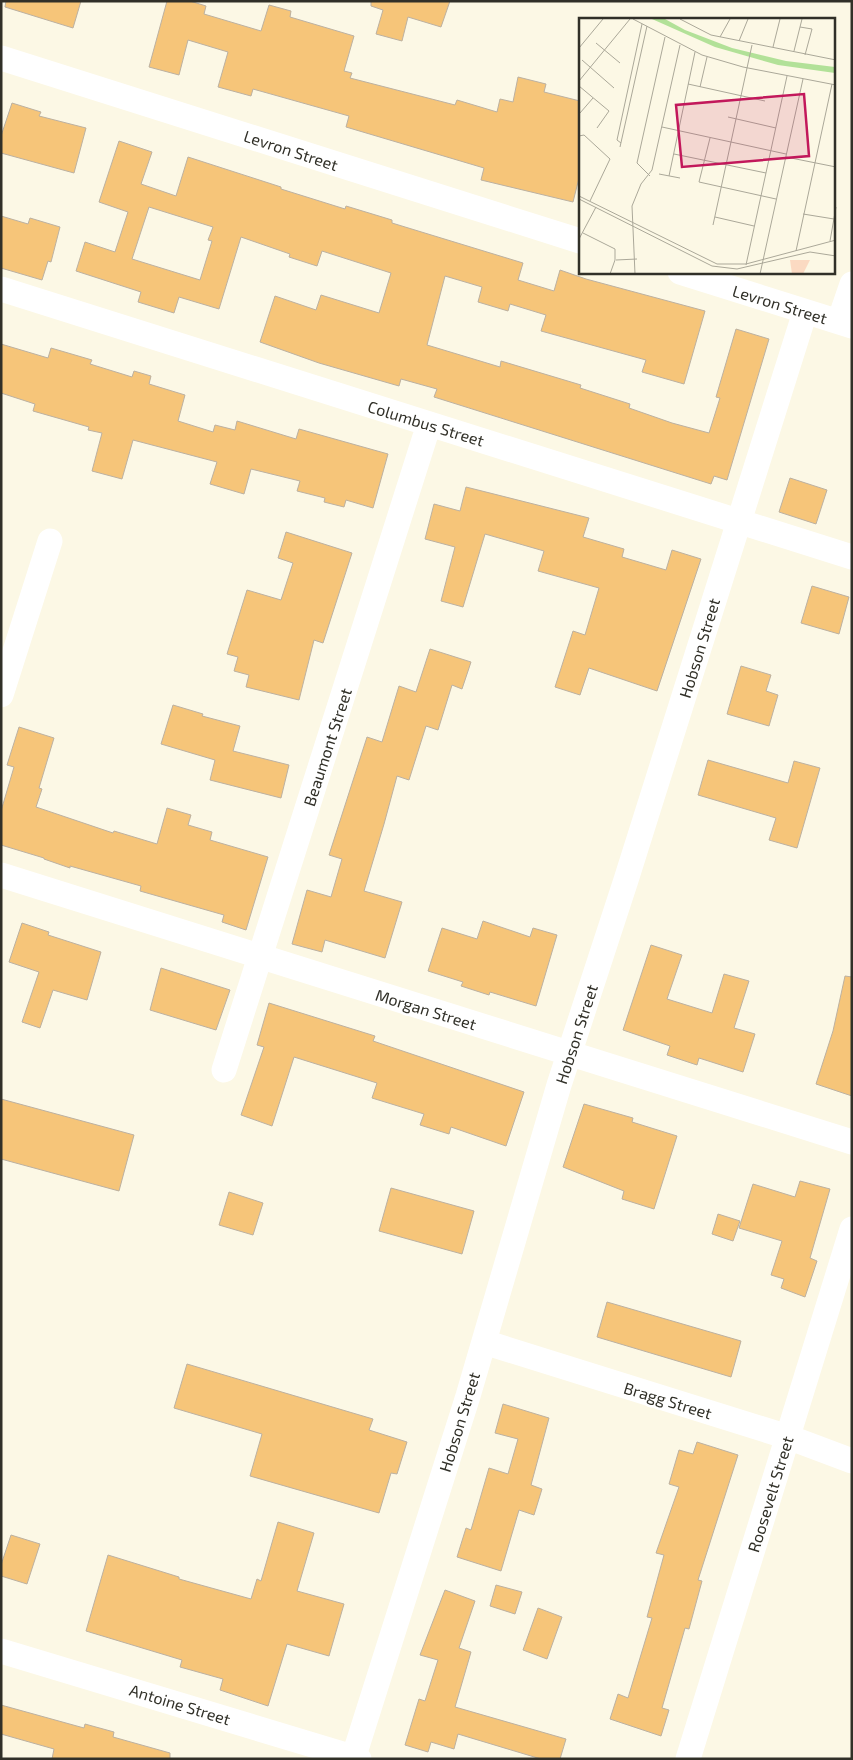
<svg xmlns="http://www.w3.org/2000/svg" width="853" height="1760" font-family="'Exo 2',sans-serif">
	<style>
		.building { fill: #f6c579; stroke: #bcb1a1; fill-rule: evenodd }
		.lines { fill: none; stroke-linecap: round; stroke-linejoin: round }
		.minor { stroke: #fff; stroke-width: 25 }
		.labels { text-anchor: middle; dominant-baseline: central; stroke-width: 5; stroke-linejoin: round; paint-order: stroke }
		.street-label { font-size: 16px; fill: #313028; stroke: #fff }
		.inset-road { fill: none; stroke: #aba899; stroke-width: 1 }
		.view { fill: #c2185b; fill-opacity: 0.15; stroke: #c2185b; stroke-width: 2.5 }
		.inset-edge { fill: none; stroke: #313028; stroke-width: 2.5 }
	</style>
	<rect width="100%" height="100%" fill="#fcf8e5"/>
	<path class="building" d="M 6,1 L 81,1 L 73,28 L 5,7 Z
		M 167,1 L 190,1 L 206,6 L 204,14 L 261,31 L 269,5 L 291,11 L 290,17 L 354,36 L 344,71 L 352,73 L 350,78 L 455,105 L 457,100 L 497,112 L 500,99 L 513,102 L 518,77 L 546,84 L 544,92 L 580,101 L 580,174 L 573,202 L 481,180 L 484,168 L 346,127 L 349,116 L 253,89 L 251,96 L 218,87 L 228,52 L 188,40 L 179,75 L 149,67 Z
		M 371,1 L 450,1 L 441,27 L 408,17 L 402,41 L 376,34 L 383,10 L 371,6 Z
		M 12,103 L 41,112 L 39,116 L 86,128 L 74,173 L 1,153 L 1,136 Z
		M 119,141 L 152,152 L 141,184 L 176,196 L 188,157 L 281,187 L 281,189 L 345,209 L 346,206 L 392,220 L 392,223 L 523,263 L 518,280 L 554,291 L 560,270 L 586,279 L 705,311 L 684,384 L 642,372 L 646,360 L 541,331 L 546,315 L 510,304 L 508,311 L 478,302 L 482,287 L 445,276 L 427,345 L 500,367 L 501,361 L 581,385 L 580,388 L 630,404 L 629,408 L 672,423 L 709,433 L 720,398 L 716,397 L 736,329 L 769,339 L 727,480 L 714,476 L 711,484 L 434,397 L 437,389 L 401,379 L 399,386 L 319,363 L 260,342 L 275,296 L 316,310 L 321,295 L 379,313 L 391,273 L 322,251 L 317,266 L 289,257 L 290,254 L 241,237 L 219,309 L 179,297 L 174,313 L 138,302 L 141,292 L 76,271 L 85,242 L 115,252 L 128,212 L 99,202 ZM 149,207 L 213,227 L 208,240 L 212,241 L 200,280 L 132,259 Z
		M 1,216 L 28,224 L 30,218 L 60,227 L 51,262 L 48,261 L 42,280 L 1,268 Z
		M 1,344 L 48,358 L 51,348 L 92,360 L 90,364 L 132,377 L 134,371 L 151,376 L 149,384 L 185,395 L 178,421 L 213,432 L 215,425 L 235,430 L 237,421 L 296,439 L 299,429 L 388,454 L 373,508 L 346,500 L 344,507 L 324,502 L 325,498 L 297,491 L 300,481 L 251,469 L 244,494 L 210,484 L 217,462 L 133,440 L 122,479 L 92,471 L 102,433 L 88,430 L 89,427 L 33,411 L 35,404 L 1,393 Z
		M 790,478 L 827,490 L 816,524 L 779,512 Z
		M 466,487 L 589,518 L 583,537 L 624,549 L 622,557 L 666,570 L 672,550 L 701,559 L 657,691 L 589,668 L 580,695 L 555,687 L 573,631 L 585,635 L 599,588 L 538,571 L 544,551 L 485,534 L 463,607 L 441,601 L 455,547 L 425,539 L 434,504 L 460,511 Z
		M 286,532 L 352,553 L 323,643 L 314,640 L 299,700 L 246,687 L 249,675 L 234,671 L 238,657 L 227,654 L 247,590 L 281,600 L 293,563 L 278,558 Z
		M 812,586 L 849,597 L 839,634 L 801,623 Z
		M 430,649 L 471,662 L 462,689 L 452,685 L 438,730 L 426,726 L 409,780 L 397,776 L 384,824 L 364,891 L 402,902 L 385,958 L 325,940 L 322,952 L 292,944 L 307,890 L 331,897 L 342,859 L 329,855 L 367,737 L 382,742 L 399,686 L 416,692 Z
		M 741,666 L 771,675 L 766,691 L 778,695 L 769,726 L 727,714 Z
		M 173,705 L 203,714 L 202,716 L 240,726 L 233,751 L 289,765 L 281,798 L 210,780 L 215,760 L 161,744 Z
		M 19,727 L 54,738 L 39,788 L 42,789 L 36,807 L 113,833 L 114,831 L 157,844 L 167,808 L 191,815 L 188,825 L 212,832 L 210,840 L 268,857 L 246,930 L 222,922 L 224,915 L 140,891 L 141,886 L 70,866 L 70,868 L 44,859 L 44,858 L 1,845 L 1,811 L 14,767 L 7,765 Z
		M 708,760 L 788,783 L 794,761 L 820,768 L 797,848 L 769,840 L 776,818 L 698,795 Z
		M 483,921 L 530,937 L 533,928 L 557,935 L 536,1006 L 490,992 L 489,995 L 461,986 L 463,982 L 428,971 L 442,928 L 477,939 Z
		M 22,923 L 49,932 L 48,935 L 101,952 L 87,1000 L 53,990 L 40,1028 L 22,1022 L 39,972 L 9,962 Z
		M 651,945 L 682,955 L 667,999 L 712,1013 L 724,974 L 749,981 L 734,1028 L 755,1034 L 743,1072 L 699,1058 L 697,1065 L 667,1055 L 670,1046 L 623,1030 Z
		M 161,968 L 230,990 L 216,1030 L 150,1010 Z
		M 845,976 L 852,977 L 852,1096 L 816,1084 L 833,1031 Z
		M 269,1003 L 375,1036 L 373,1041 L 524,1092 L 506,1146 L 451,1127 L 449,1134 L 420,1125 L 424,1114 L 372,1098 L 377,1083 L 294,1057 L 272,1126 L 241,1115 L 264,1047 L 257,1045 Z
		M 1,1099 L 134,1135 L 119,1191 L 1,1159 Z
		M 584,1104 L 633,1118 L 632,1122 L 677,1136 L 654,1209 L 622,1199 L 624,1191 L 563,1167 Z
		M 800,1181 L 830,1189 L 810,1258 L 817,1261 L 805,1297 L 781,1288 L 784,1279 L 771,1275 L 782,1241 L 739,1228 L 753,1184 L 795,1197 Z
		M 391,1188 L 474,1211 L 462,1254 L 379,1231 Z
		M 229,1192 L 263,1203 L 253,1235 L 219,1225 Z
		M 718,1214 L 740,1221 L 733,1241 L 712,1234 Z
		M 607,1302 L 741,1341 L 731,1377 L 597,1337 Z
		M 187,1364 L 373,1419 L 369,1430 L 407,1442 L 397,1474 L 391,1473 L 379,1513 L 250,1476 L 262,1434 L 174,1408 Z
		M 503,1404 L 549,1418 L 531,1485 L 542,1489 L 534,1515 L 519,1510 L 501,1571 L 457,1557 L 466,1528 L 471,1530 L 489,1468 L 508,1474 L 518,1439 L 495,1433 Z
		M 697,1442 L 738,1455 L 698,1580 L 702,1581 L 689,1629 L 685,1628 L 662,1708 L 669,1710 L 661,1736 L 610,1719 L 618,1694 L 628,1698 L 652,1618 L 647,1617 L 664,1555 L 656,1553 L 679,1487 L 669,1484 L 679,1450 L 693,1454 Z
		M 278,1522 L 314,1533 L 297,1591 L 344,1604 L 329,1656 L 287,1644 L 268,1706 L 220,1690 L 223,1679 L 180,1667 L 182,1660 L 86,1631 L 108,1555 L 179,1577 L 179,1579 L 251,1599 L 257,1579 L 261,1581 Z
		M 11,1535 L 40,1544 L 27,1584 L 1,1576 L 1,1565 Z
		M 496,1585 L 522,1592 L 515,1614 L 490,1606 Z
		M 445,1590 L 475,1601 L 459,1648 L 471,1652 L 455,1707 L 566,1739 L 560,1759 L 541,1759 L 458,1734 L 454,1749 L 431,1742 L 428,1752 L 405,1745 L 419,1699 L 425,1701 L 438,1660 L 420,1655 Z
		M 538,1608 L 562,1617 L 547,1659 L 523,1650 Z
		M 1,1705 L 84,1728 L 85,1724 L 114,1732 L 113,1737 L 170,1753 L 170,1759 L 52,1759 L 54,1749 L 1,1734 Z"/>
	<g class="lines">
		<path class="minor" d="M 1,58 L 580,241
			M 680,272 L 852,326
			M 1,289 L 852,557
			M 839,322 L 852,284
			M 1,695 L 50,541
			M 1,875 L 852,1142
			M 224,1070 L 429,424
			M 484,1342 L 788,1437 L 852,1461
			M 1,1651 L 359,1759
			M 353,1759 L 468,1396 L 559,1085 L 626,880 L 805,312
			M 688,1759 L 852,1229"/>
	</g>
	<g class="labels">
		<g class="street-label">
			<text transform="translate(291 150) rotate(18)">Levron Street</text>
			<text transform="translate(780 304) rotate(17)">Levron Street</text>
			<text transform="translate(426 423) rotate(17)">Columbus Street</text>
			<text transform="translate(699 648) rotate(-73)">Hobson Street</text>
			<text transform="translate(327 747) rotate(-72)">Beaumont Street</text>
			<text transform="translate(426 1009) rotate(17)">Morgan Street</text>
			<text transform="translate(576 1034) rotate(-72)">Hobson Street</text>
			<text transform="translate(668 1400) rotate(17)">Bragg Street</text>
			<text transform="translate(459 1422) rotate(-73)">Hobson Street</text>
			<text transform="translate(770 1494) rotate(-73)">Roosevelt Street</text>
			<text transform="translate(180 1704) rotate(17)">Antoine Street</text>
		</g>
	</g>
	<g transform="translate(579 18)">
		<rect width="256" height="256" fill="#fcf8e5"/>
		<path d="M 211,242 L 231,242 L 224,256 L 213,256 Z" fill="#fbdac2"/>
		<path d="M 73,1 L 86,1 L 106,12 L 153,30 L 207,43 L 256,49 L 256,55 L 199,47 L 136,29 Z" fill="#b2e198"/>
		<path class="inset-road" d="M 54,1 L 123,37 L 164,49 L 257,67M 101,1 L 132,17 L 257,42M 221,9 L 233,11 L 226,37M 141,19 L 151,1M 160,23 L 169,1M 17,25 L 41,45M 194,29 L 201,1M 0,30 L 24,1M 215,33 L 223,1M 3,42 L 35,70M 0,63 L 51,1M 109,66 L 186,83M 0,68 L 30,93 L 18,110M 121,69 L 128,39M 1,95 L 14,80M 149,99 L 197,110M 83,109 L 207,136M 0,118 L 5,117 L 31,141 L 11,183M 131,120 L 120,164 L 197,181M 42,125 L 38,122 L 63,6M 41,129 L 68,8M 95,136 L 187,155M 207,139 L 257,149M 80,156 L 101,160M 71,158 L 58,145 L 86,19M 90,158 L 116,34M 0,178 L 138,246 L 167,246 L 257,222M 0,181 L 133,248 L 158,251 L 231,234 L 257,238M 224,196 L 255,201M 136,199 L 175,208M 134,207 L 173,27M 4,215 L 36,231 L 36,242 L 31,256M 0,221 L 17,189M 251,223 L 257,189M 217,233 L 253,66M 37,242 L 58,241M 167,247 L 208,58M 56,256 L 53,188 L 62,166 L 73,152 L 101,27M 181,256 L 224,61"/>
		<path class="view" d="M 225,76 L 230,138 L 103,149 L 97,87 Z"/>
		<rect width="256" height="256" class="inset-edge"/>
	</g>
	<rect width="853" height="1760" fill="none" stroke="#313028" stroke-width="5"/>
</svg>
